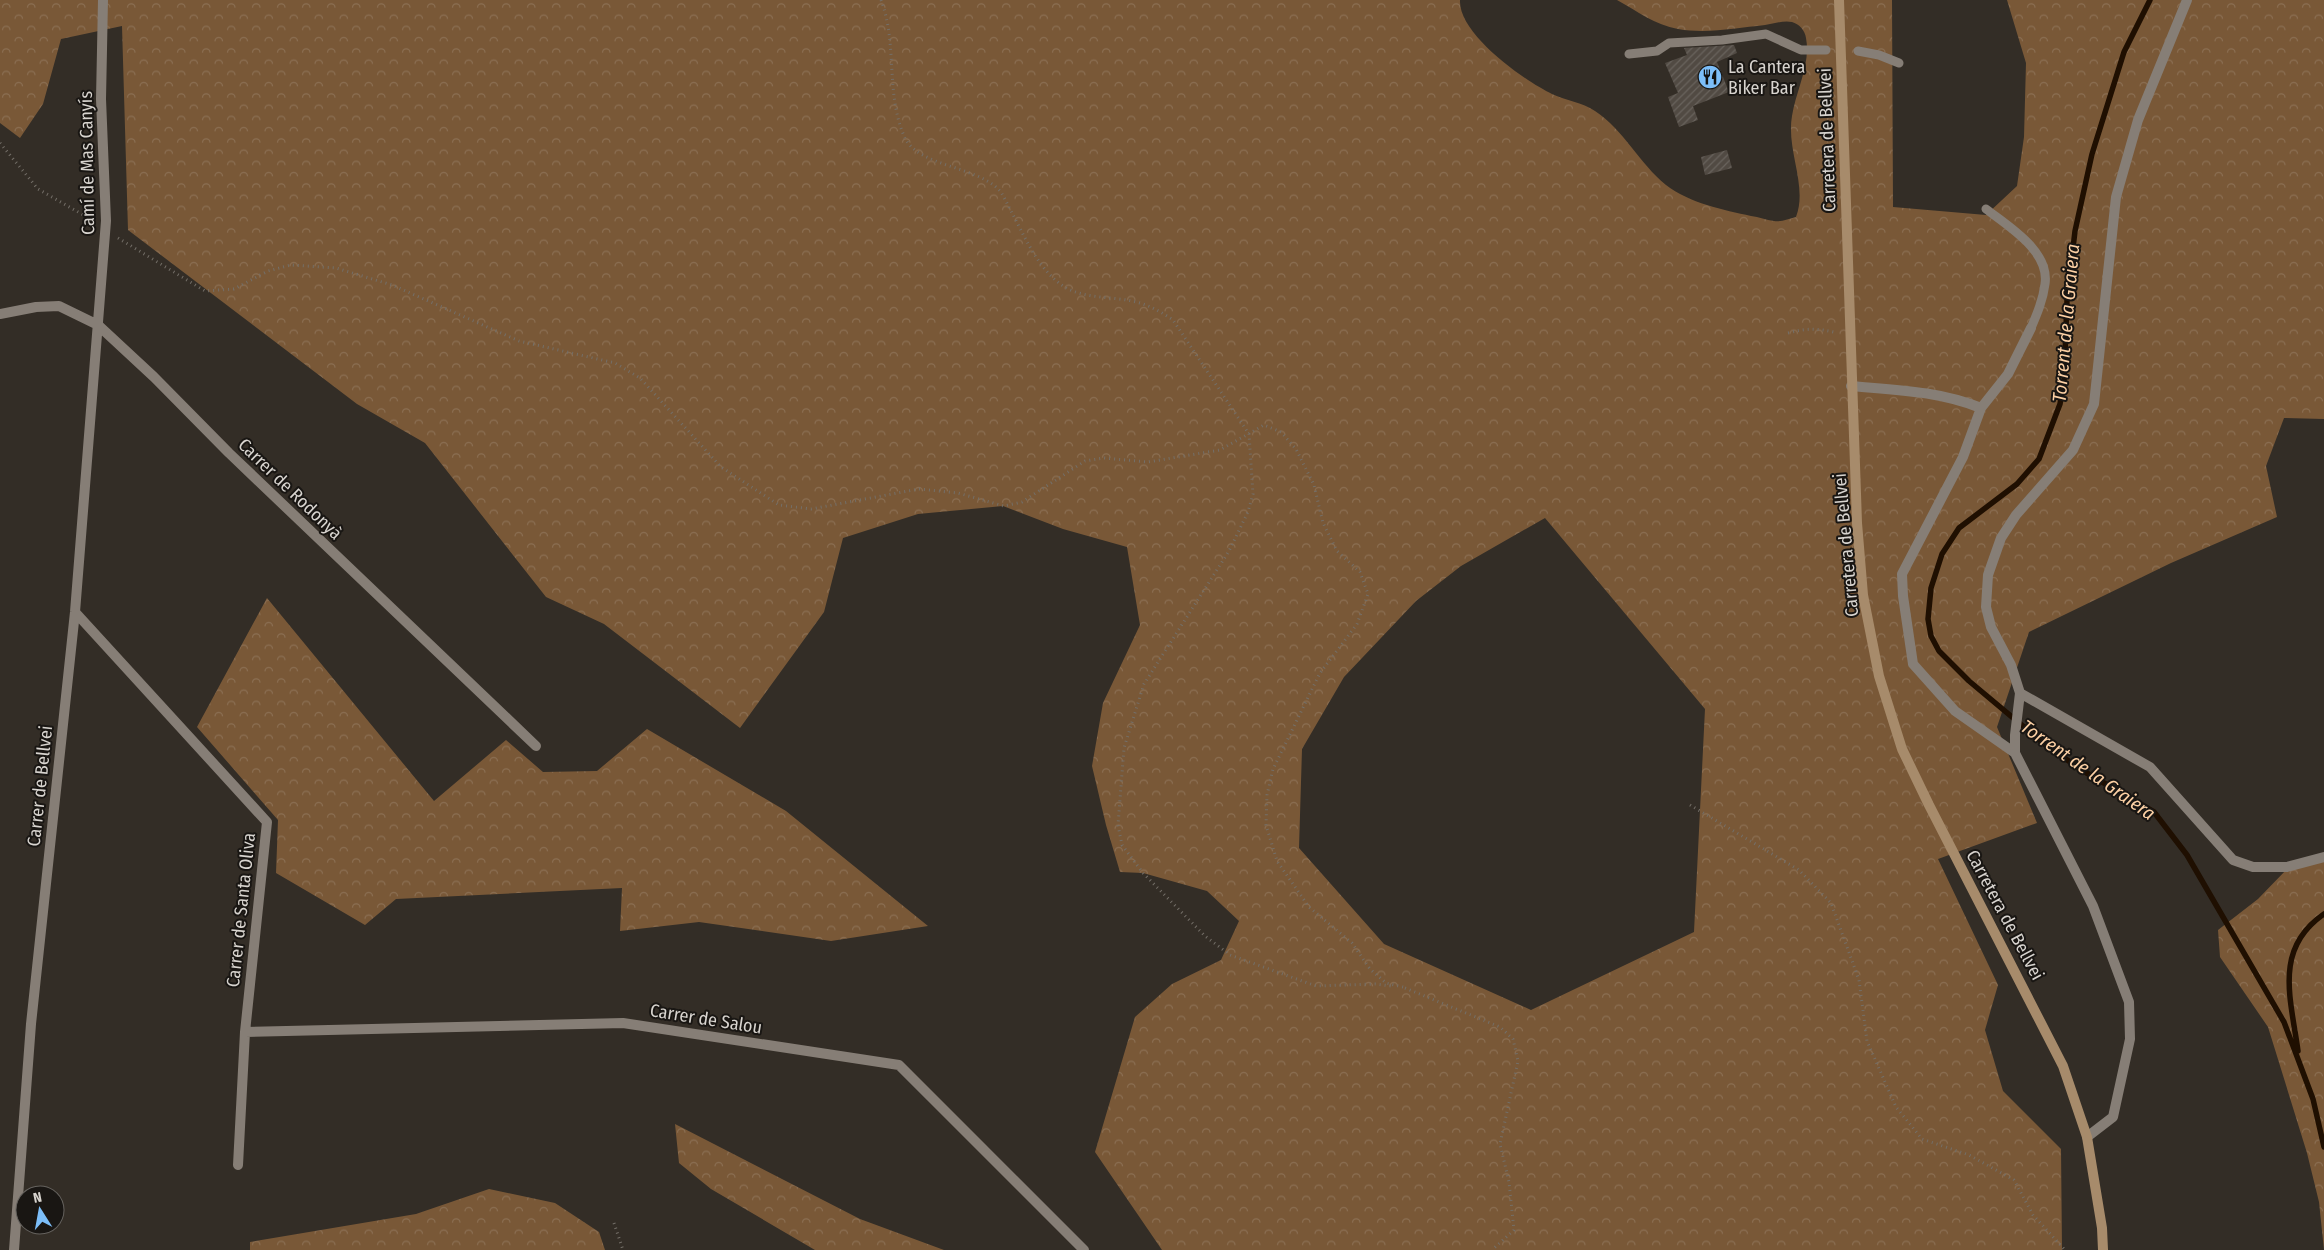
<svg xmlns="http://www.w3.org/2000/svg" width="2324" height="1250" font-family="'Fira Sans Condensed',sans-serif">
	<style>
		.forest { fill: url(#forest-crowns); fill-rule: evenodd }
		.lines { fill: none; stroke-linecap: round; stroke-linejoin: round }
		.stream { stroke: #1f0f01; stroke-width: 5.5 }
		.building { fill: url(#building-hatch) }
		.path { stroke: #746f68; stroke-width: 3; stroke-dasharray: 1 4; stroke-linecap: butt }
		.service { stroke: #867e76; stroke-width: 9 }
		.minor { stroke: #867e76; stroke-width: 10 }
		.secondary { stroke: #a78b6b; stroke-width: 10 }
		.labels { text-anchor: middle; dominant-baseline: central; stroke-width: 4; stroke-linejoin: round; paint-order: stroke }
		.poi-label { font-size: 18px; fill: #d8d4cf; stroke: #191613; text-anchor: start }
		.street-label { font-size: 18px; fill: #d8d4cf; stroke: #191613 }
		.water-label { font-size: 19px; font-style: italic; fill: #fcd0a4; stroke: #191613 }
	</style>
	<defs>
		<pattern id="forest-crowns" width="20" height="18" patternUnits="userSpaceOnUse" patternTransform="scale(1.25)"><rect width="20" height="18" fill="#795837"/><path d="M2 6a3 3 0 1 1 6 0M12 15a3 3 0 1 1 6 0" fill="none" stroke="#8b6f53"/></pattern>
		<pattern id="building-hatch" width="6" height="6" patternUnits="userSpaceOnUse" patternTransform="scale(1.25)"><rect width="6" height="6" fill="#514a43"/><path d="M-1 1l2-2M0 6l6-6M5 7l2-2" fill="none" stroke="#69635d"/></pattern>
	</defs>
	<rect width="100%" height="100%" fill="#332d26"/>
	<path class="forest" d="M 0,0 L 1460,0 C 1458,34 1525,81 1552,94 C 1566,101 1582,102 1595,111 C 1624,130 1639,163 1666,185 C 1689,203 1724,210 1751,216 C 1759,217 1766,220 1774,221 C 1781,222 1789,219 1796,217 C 1808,186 1786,150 1792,116 C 1796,90 1811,64 1806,38 C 1805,30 1799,24 1792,22 C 1783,20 1774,24 1765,25 C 1736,28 1707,34 1678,29 C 1655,25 1637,11 1617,0 L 1892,0 L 1893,207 L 1986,215 L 2017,186 L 2024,137 L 2026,63 L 2007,0 L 2324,0 L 2324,419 L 2284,418 L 2266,466 L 2277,517 L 2171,563 L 2029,632 L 1997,727 L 2037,823 L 1938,859 L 1998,985 L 1985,1030 L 2003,1091 L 2061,1149 L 2062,1250 L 1162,1250 L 1095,1152 L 1135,1017 L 1172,984 L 1221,960 L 1239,921 L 1207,891 L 1143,873 L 1120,872 L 1106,825 L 1092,766 L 1103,703 L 1140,625 L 1127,547 L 1063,529 L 1003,506 L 918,514 L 843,538 L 824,612 L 740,728 L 604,624 L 546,597 L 425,443 L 357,404 L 128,230 L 122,26 L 61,39 L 43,104 L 20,138 L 0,123 ZM 1545,518 L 1705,709 L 1694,932 L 1531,1010 L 1384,944 L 1299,848 L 1302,749 L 1344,677 L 1416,601 L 1461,566 Z
		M 267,598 L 434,801 L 506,740 L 543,772 L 597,771 L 647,729 L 786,811 L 928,926 L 831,941 L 699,922 L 620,931 L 622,888 L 396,899 L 365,925 L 276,873 L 278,820 L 197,727 Z
		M 2324,853 L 2324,1250 L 2319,1202 L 2307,1153 L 2268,1027 L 2220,957 L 2218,930 L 2258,899 L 2292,864 Z
		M 675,1124 L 860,1219 L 944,1250 L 815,1250 L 711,1189 L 679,1163 Z
		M 489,1189 L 555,1203 L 599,1232 L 605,1250 L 250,1250 L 250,1242 L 416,1214 Z"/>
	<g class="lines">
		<path class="stream" d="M 2150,0 L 2124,52 L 2092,154 L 2075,231 L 2067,300 L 2064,382 L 2060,404 L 2039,459 L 2017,484 L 1959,528 L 1942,554 L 1931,588 L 1928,619 L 1931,636 L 1939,651 L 1969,681 L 2048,747 L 2085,772 L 2154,812 L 2187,855 L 2284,1022 L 2313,1099 L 2324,1147
			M 2298,1051 C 2291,999 2273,949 2324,914"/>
	</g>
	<path class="building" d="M 1734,45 L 1737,53 L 1717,62 L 1729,92 L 1693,106 L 1698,120 L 1679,127 L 1668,97 L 1678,93 L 1665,63 L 1687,55 L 1684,48 Z
		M 1727,150 L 1732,168 L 1705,175 L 1701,157 Z"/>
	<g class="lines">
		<path class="path" d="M 881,0 C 898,44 885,95 905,138 C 919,167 978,166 1000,191 C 1004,196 1007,204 1011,211 C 1024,235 1036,265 1059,283 C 1078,299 1108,296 1132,301 C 1147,304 1160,311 1173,320 L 1249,434 L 1253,494 L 1248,512 L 1229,551 L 1144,684 L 1124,748 L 1118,825 L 1122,845 L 1143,873 L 1205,936 L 1230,955 L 1316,986 L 1375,984 L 1391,986
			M 0,143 L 38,189 L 92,220
			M 85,203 L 92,212
			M 118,238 L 205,291 L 234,289 L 268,271 L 291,265 L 336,268 L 392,285 L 519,341 L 615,363 L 640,378 L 721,467 L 779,505 L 811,509 L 919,489 L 958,493 L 1004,506 L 1022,502 L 1085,461 L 1104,458 L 1148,462 L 1220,450 L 1264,425 L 1281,432 L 1296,449 L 1314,485 L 1323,523 L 1337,551 L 1360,572 L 1368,594 L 1357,624 L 1320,673 L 1273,769 L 1267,795 L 1266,825 L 1277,861 L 1309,907 L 1352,943 L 1370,969 L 1386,983 L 1407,988
			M 1788,333 C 1806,328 1819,328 1837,333
			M 1690,805 L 1799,870 L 1831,903 L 1859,980 L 1867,1041 L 1896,1107 L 1922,1139 L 1969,1155 L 2014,1180 L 2033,1215 L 2065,1250
			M 1405,988 L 1500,1027 L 1513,1039 L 1518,1061 L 1500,1144 L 1509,1182 L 1514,1230 L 1492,1250
			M 614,1223 L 623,1250"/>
		<path class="service" d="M 1858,51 L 1879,55 L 1899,63
			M 1629,54 L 1657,51 L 1669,43 L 1722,40 L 1766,34 L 1801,50 L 1826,50
			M 1986,209 C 2008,226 2050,251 2045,284 C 2043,300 2037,314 2031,328"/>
		<path class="minor" d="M 0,314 L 36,307 L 59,306 L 98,325 L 154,377 L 229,453 L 536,746
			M 1851,386 C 1896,390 1939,391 1981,408 L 2008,374 L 2031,328
			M 1981,408 L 1963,457 L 1902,574 L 1903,596 L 1913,664 L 1955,711 L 2015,753
			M 75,612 L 267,822 L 245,1032 L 238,1165
			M 2020,693 L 2150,767 L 2233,860 L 2253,867 L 2287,867 L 2324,857
			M 245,1032 L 623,1023 L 899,1065 L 1084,1250
			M 2087,1137 L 2113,1117 L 2130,1039 L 2129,1002 L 2093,906 L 2015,753 L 2015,735 L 2020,693 L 2011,665 L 1991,627 L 1986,607 L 1988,575 L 2001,538 L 2016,515 L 2073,450 L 2094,404 L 2116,197 L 2138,120 L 2187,0
			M 14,1250 L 31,1024 L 75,612 L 106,221 L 101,99 L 103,0"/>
		<path class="secondary" d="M 1839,0 L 1857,523 L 1863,595 L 1879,676 L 1902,749 L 1929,805 L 2063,1066 L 2087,1137 L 2102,1228 L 2103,1250"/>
	</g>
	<defs>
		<g id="restaurant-disc" transform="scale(1.25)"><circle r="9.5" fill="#7cbef9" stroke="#191613"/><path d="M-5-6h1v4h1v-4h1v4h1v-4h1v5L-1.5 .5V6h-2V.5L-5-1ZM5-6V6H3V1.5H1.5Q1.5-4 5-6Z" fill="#111"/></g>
	</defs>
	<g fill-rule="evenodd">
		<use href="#restaurant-disc" x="1710" y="77"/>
	</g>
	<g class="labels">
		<g class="poi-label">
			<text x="1728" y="67">La Cantera<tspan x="1728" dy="21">Biker Bar</tspan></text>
		</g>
		<g class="street-label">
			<text transform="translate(1827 140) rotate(-92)">Carretera de Bellvei</text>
			<text transform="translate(87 163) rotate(-91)">Camí de Mas Canyís</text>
			<text transform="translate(290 489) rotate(44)">Carrer de Rodonyà</text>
			<text transform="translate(1846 545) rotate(-95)">Carretera de Bellvei</text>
			<text transform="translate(40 786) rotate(-84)">Carrer de Bellvei</text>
			<text transform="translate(241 910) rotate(-84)">Carrer de Santa Oliva</text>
			<text transform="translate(2005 915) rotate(62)">Carretera de Bellvei</text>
			<text transform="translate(706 1019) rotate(9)">Carrer de Salou</text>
		</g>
		<g class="water-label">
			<text transform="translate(2066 323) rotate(-85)">Torrent de la Graiera</text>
			<text transform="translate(2088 770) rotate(35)">Torrent de la Graiera</text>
		</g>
	</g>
	<g transform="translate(40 1210) rotate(349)"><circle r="24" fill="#191613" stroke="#65625e"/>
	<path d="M0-4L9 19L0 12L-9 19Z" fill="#7cbef9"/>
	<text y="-8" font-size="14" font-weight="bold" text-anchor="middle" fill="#d8d4cf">N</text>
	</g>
</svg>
